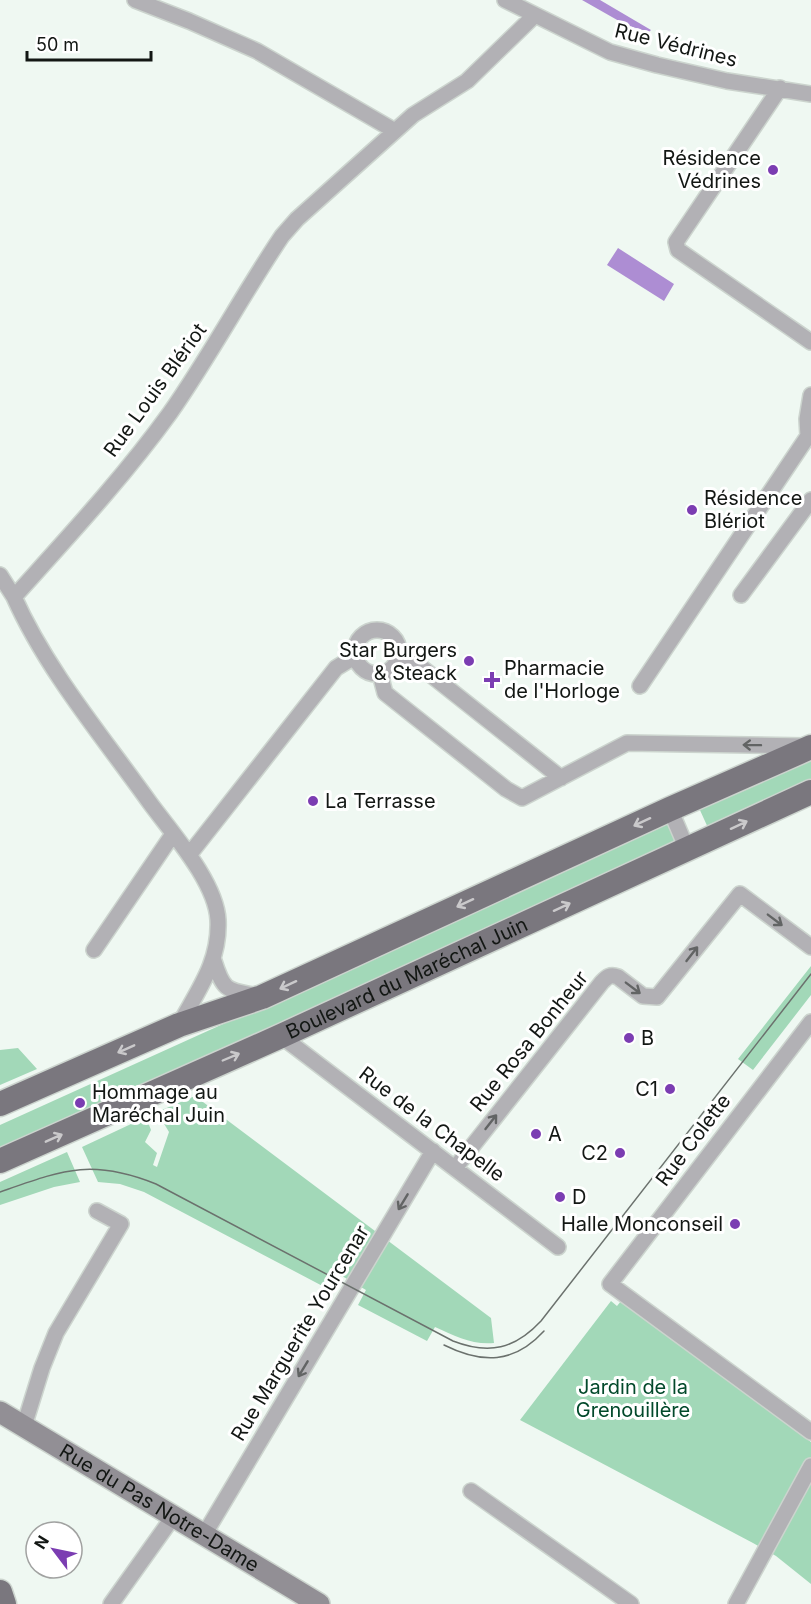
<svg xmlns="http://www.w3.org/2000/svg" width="811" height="1604" font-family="Inter,sans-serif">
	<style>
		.green { fill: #a2d8b8 }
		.water { fill: #ad8dd3 }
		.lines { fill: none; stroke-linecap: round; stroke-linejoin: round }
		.street-casing { stroke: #ccd4ce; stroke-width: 18 }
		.secondary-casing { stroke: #ccd4ce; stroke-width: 24 }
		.primary-casing { stroke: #ccd4ce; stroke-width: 27 }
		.street { stroke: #b2b1b5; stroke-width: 15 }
		.secondary { stroke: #928f95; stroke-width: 21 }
		.primary { stroke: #7a777e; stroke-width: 24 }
		.tram { stroke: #6b716d; stroke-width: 1.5 }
		.oneway { stroke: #626464 }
		.oneway2 { stroke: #cac9cb }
		.poi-dot { fill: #7b3db2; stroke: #fff; stroke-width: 2 }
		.labels { text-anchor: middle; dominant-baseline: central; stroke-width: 6; stroke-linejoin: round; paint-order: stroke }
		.street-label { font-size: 20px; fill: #131714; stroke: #fff }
		.poi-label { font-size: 20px; fill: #131714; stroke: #fff; text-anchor: start }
		.park-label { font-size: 20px; fill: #02492b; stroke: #fff }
	</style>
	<rect width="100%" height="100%" fill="#eff8f2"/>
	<path class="green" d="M 811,758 L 811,783 L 709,830 L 699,808 Z
		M 667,823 L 678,844 L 0,1153 L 0,1125 Z
		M 811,966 L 811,995 L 753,1070 L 738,1059 Z
		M 18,1048 L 37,1069 L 0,1085 L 0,1050 Z
		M 195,1096 L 491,1318 L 494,1343 C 472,1345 455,1336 435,1327 L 427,1341 L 358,1305 L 366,1290 L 342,1276 L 332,1291 L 144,1192 L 120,1184 L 98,1182 L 82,1147 L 146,1117 L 151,1130 L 145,1142 L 157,1153 L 153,1165 L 157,1167 L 169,1132 L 157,1112 Z
		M 67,1152 L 80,1182 L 54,1187 L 0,1205 L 0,1182 Z
		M 611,1301 L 617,1306 L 621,1301 L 811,1442 L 811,1584 L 776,1556 L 753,1543 L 520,1420 Z"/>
	<path class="water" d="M 582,0 L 600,0 L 651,30 L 649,32 L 626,25 Z
		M 618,248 L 674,284 L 664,301 L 607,265 Z"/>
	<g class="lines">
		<g class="street-casing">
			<path id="street" d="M 135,0 L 189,21 L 257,51 L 395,131
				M 505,0 L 610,52 L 657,65 L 727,81 L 811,94
				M 780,88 L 676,242 L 678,250 L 811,342
				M 0,575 L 14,597
				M 741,595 L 811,500
				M355 652a22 22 0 1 1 44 0a22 22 0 1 1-44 0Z
				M 399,652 L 421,667 L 561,778
				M 380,674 L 385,693 L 506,789 L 522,798 L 627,743 L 805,746
				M 640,686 L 808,436 L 807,419 L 811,395
				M 670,809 L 687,849
				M 189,855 L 336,668 L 354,657
				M 94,950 L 173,834
				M 214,961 C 224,993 228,990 258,996
				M 811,1022 L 610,1284 L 811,1432
				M 179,1025 C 198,990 220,962 218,920 C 216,882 172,833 150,803 C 103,737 47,671 14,597 C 67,538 123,478 170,413 C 210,356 243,294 282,236 L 297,219 L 413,115 L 467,81 L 535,15
				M 281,1036 L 558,1247
				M 455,1168 L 602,982 C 607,977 610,974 618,977 L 643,996 L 657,997 L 740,894 L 811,947
				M 24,1426 L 42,1368 L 56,1333 L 121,1224 L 97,1211
				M 471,1491 L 631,1604
				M 204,1535 L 433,1151
				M 111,1604 L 173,1517
				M 736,1604 L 811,1466"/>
		</g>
		<g class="secondary-casing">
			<g id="secondary">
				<path id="s1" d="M 0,1412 L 319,1604"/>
			</g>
		</g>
		<g class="primary-casing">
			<g id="primary">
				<path d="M 0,1104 L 179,1025 L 262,997 L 670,809 L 811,747"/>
				<path id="s2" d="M 0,1161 L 281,1036 L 811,792"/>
				<path d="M 0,1592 L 4,1604"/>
			</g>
		</g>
		<use href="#street" class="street"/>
		<use href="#secondary" class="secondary"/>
		<use href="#primary" class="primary"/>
		<path class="tram" d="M 0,1192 C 63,1170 91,1158 156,1184 L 453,1341 C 489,1355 515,1349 541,1321 L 811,974
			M 444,1345 C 482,1364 514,1364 544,1331"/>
	</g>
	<defs><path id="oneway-shaft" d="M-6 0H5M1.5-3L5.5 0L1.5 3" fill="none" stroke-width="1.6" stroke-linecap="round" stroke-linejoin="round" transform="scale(1.5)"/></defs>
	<g class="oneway">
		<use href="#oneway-shaft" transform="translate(752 745) rotate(-179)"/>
		<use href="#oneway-shaft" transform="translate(775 920) rotate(37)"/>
		<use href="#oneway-shaft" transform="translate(692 954) rotate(-52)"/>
		<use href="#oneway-shaft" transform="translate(633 988) rotate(37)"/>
		<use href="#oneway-shaft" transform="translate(491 1122) rotate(-52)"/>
		<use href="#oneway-shaft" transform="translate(403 1202) rotate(121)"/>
		<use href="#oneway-shaft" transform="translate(303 1369) rotate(121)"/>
	</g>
	<g class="oneway2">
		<use href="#oneway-shaft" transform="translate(642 822) rotate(155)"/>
		<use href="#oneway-shaft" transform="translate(739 825) rotate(-25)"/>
		<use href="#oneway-shaft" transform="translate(465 903) rotate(155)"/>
		<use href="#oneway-shaft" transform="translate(562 907) rotate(-25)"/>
		<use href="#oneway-shaft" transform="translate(288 985) rotate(155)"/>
		<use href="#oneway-shaft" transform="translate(126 1049) rotate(156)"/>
		<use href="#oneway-shaft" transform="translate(231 1057) rotate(-23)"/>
		<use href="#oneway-shaft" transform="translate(54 1138) rotate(-24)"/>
	</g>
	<g class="poi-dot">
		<circle cx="773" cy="170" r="6"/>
		<circle cx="692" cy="510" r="6"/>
		<circle cx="469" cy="661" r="6"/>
		<path d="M489 671h6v6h6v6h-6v6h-6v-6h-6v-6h6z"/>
		<circle cx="313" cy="801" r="6"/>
		<circle cx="629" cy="1038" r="6"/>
		<circle cx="670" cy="1089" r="6"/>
		<circle cx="80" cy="1103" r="6"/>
		<circle cx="536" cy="1134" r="6"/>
		<circle cx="620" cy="1153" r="6"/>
		<circle cx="560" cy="1197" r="6"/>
		<circle cx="735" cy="1224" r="6"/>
	</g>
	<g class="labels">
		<g class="street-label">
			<text transform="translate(676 45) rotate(14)">Rue Védrines</text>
			<text transform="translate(155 390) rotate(-54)">Rue Louis Blériot</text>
			<text stroke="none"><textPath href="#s2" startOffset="446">Boulevard du Maréchal Juin</textPath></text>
			<text transform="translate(529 1041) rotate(-51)">Rue Rosa Bonheur</text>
			<text transform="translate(432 1124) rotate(37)">Rue de la Chapelle</text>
			<text transform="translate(693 1140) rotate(-53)">Rue Colette</text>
			<text transform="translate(300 1333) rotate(-59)">Rue Marguerite Yourcenar</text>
			<text stroke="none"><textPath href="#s1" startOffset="186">Rue du Pas Notre-Dame</textPath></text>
		</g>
		<g class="poi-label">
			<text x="761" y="158" text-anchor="end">Résidence<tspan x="761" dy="23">Védrines</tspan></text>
			<text x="704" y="498">Résidence<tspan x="704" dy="23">Blériot</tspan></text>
			<text x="457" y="650" text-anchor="end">Star Burgers<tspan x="457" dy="23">&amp; Steack</tspan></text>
			<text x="504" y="668">Pharmacie<tspan x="504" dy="23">de l'Horloge</tspan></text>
			<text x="325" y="801">La Terrasse</text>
			<text x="641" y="1038">B</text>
			<text x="658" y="1089" text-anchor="end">C1</text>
			<text x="92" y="1092">Hommage au<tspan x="92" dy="23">Maréchal Juin</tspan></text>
			<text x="548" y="1134">A</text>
			<text x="608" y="1153" text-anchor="end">C2</text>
			<text x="572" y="1197">D</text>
			<text x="723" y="1224" text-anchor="end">Halle Monconseil</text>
		</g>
		<g class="park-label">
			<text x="633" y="1387">Jardin de la<tspan x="633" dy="23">Grenouillère</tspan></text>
		</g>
	</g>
	<g transform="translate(54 1550) rotate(302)"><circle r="28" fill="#ffffff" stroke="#a1a2a1" stroke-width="1.5"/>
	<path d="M0-4.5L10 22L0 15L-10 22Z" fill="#7b3db2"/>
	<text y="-9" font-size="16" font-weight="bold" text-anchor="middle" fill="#131714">N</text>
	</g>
	<path d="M27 51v9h124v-9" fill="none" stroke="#131714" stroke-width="3"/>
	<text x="36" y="51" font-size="18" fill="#131714" stroke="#ffffff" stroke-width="4.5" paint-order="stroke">50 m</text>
</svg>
